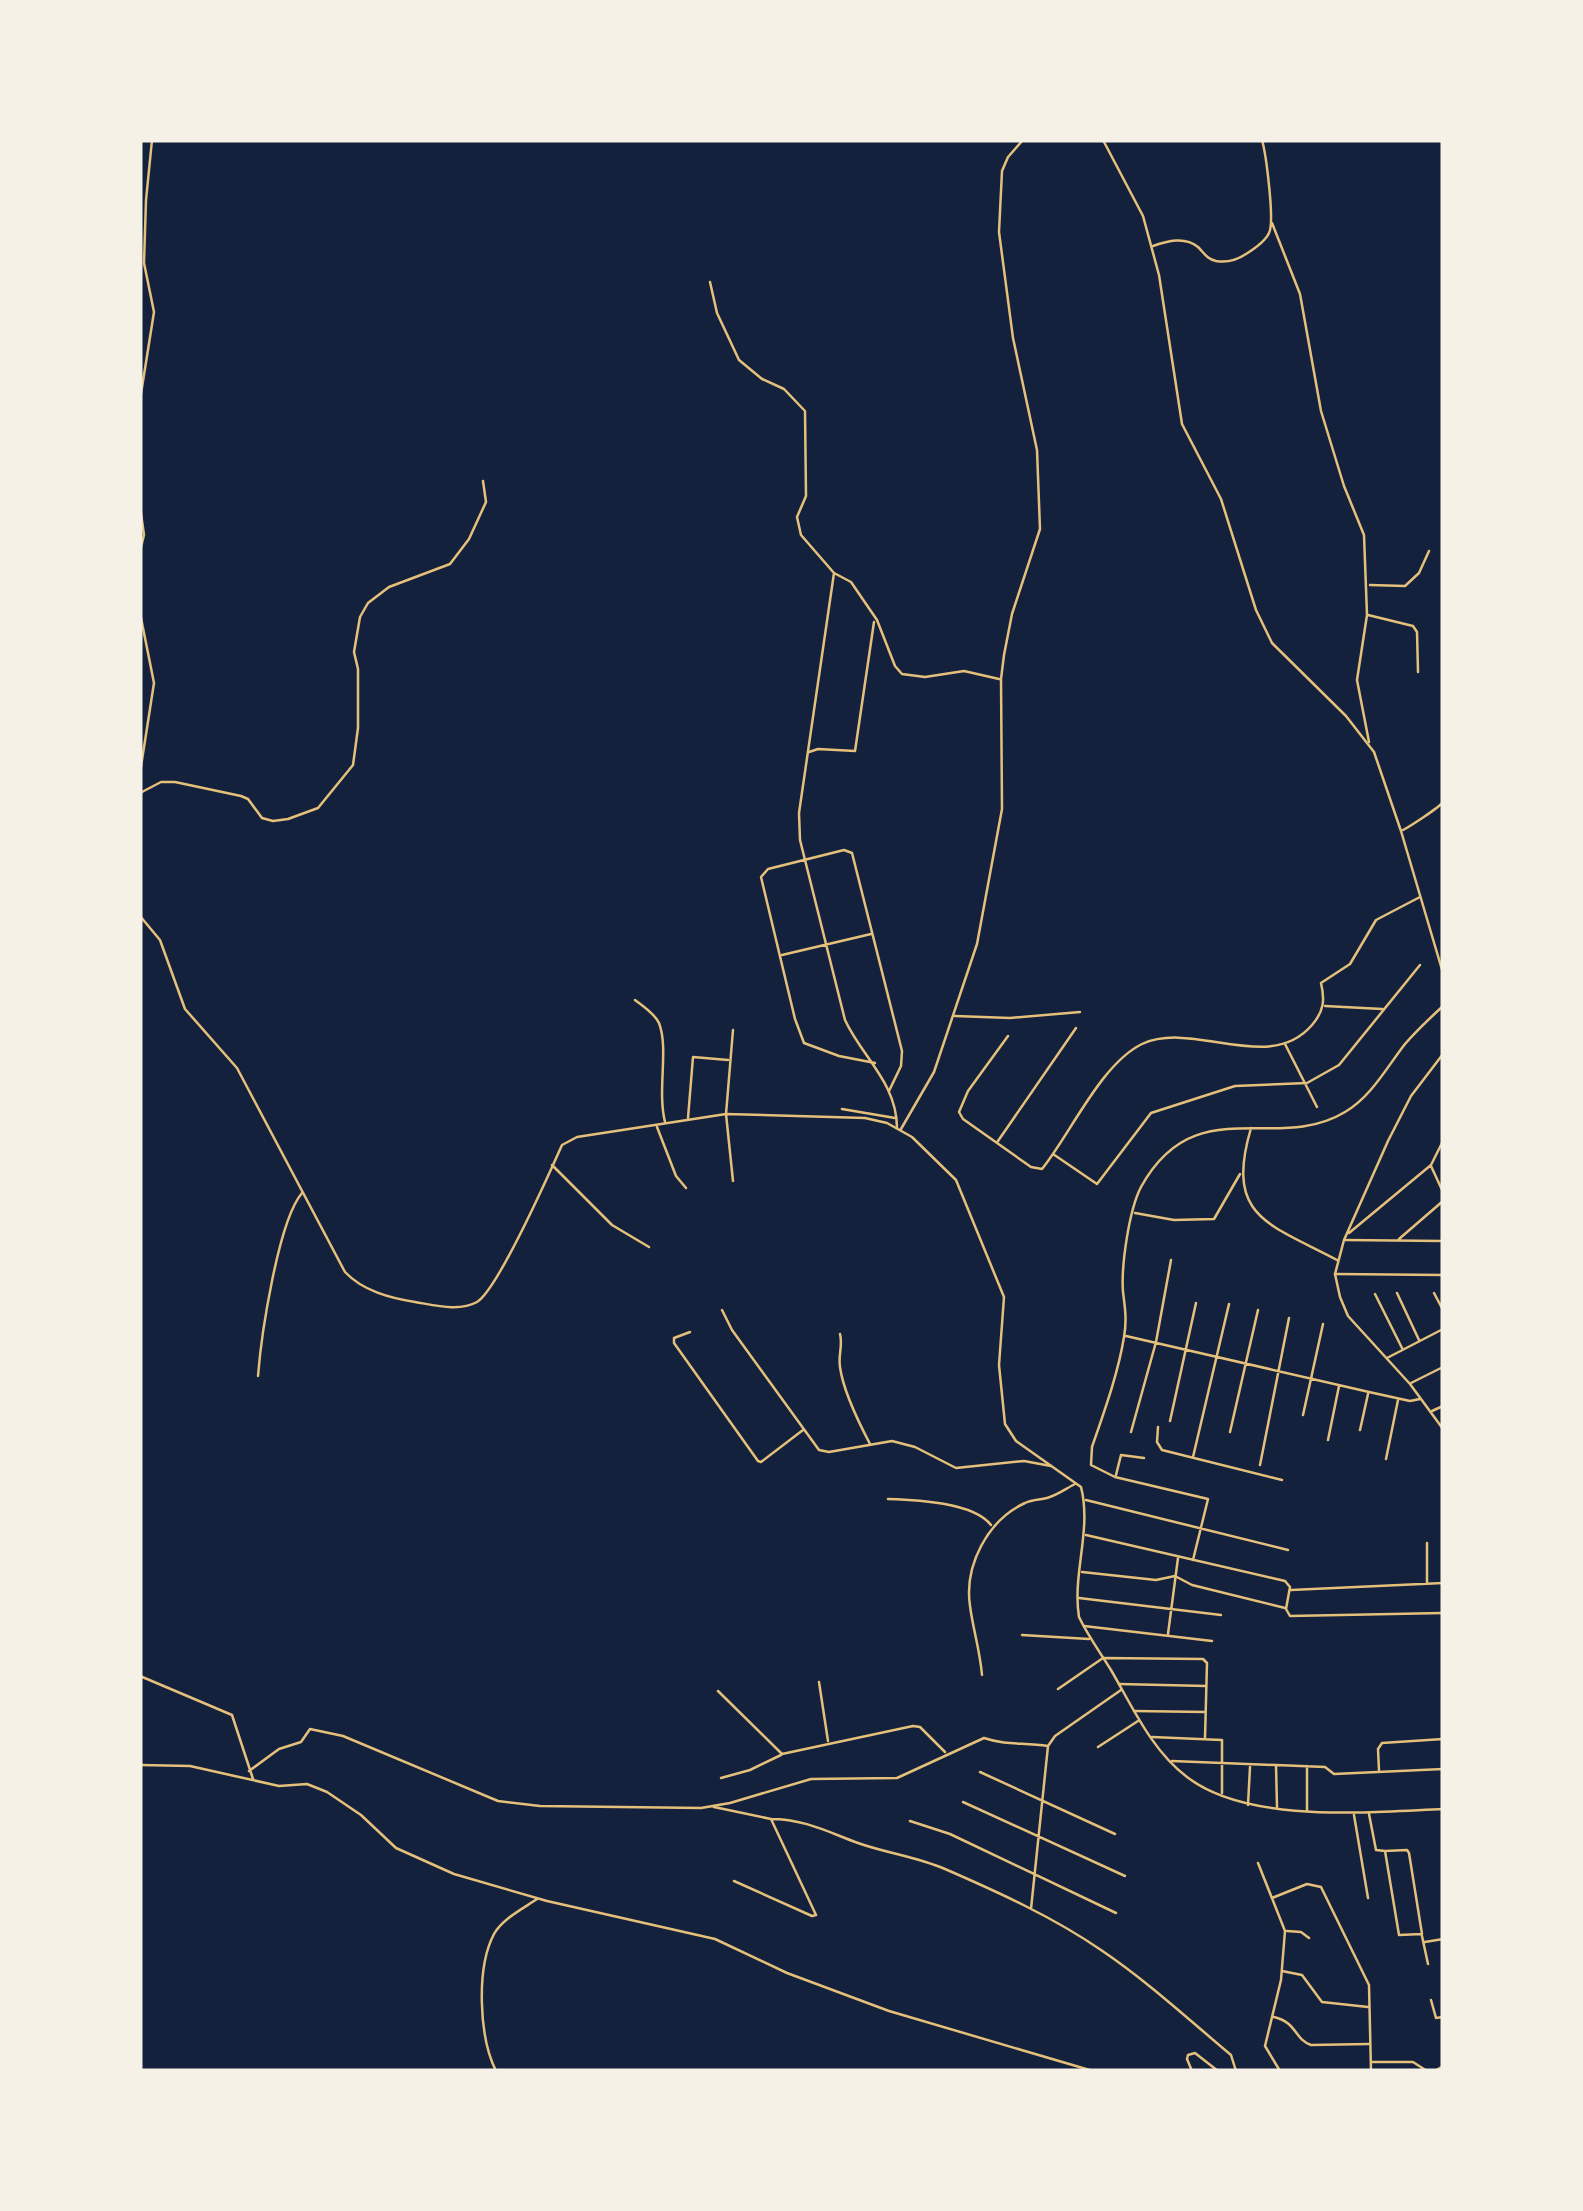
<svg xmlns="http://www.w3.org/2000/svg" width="1583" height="2211" font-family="'Public Sans',sans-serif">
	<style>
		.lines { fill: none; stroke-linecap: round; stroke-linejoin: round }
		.minor { stroke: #e5c07b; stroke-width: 2.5 }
		.tertiary { stroke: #e5c07b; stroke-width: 2.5 }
	</style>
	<rect width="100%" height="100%" fill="#14213d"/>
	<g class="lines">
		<path class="minor" d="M 1272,223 L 1300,294 L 1321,411 L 1344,486 L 1364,535 L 1367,615 L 1357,680 L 1369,742
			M 1153,246 C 1167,241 1185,236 1198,247 C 1204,253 1207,259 1216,261 C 1227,263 1237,260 1246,254 C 1254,249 1265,242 1269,233 C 1275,222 1266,154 1262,140
			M 710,282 L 717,313 L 739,360 L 762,379 L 784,389 L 805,411 L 806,496 L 797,517 L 801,535 L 834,573 L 851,582 L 877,620 L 895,666 L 902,674 L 925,677 L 964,671 L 999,679
			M 140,400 L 154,312 L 144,263 L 146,200 L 152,140
			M 140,506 L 144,535 L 140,551
			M 834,573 L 799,813 L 800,840 L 845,1020 C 862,1057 897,1083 897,1128
			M 1370,585 L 1405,586 L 1419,573 L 1429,551
			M 140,613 L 154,683 L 140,773
			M 1368,615 L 1413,626 L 1417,632 L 1418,672
			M 809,752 L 818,749 L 855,751 L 874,622
			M 140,793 L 161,782 L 175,782 L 241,796 L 248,799 L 262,818 L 273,821 L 288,819 L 318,808 L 353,765 L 358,728 L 358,669 L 354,652 L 360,617 L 368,603 L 389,587 L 450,564 L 469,539 L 486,502 L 483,481
			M 782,955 L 871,934
			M 635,1000 C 643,1006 655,1014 659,1023 C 669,1049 657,1090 665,1122
			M 1325,1006 L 1382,1009
			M 955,1016 L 1010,1018 L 1080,1012
			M 1008,1036 L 968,1091 L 959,1112 L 963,1119 L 1031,1167 L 1042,1169 C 1071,1133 1101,1064 1142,1044 C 1194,1020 1269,1075 1312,1025 C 1324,1011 1325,1000 1321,983 L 1350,964 L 1376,920 L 1420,897
			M 1285,1044 L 1317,1107
			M 875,1063 L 839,1056 L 804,1043 L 795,1019 L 761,877 L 768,869 L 844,850 L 852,853 L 902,1051 L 901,1066 L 889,1091
			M 842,1109 L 895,1118
			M 688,1118 L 693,1057 L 728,1060
			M 657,1127 L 676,1176 L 686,1188
			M 1251,1128 C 1225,1217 1267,1223 1337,1260
			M 901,1129 L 934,1072 L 977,944 L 1002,809 L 1001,679 L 1004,655 L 1012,614 L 1040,529 L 1037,450 L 1013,338 L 999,232 L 1002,171 L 1008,157 L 1023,140
			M 998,1141 L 1076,1028
			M 1053,1154 L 1097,1184 L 1151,1113 L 1235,1086 L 1307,1083 L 1339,1065 L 1420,965
			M 552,1165 L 612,1225 L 649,1247
			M 1431,1166 L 1443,1192
			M 733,1181 L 726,1114 L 733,1030
			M 1135,1213 L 1174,1220 L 1214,1219 L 1240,1174
			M 1349,1233 L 1431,1165 L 1443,1141
			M 1399,1239 L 1443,1201
			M 1345,1240 L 1443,1241
			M 1335,1274 L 1443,1275
			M 1397,1293 L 1419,1340
			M 1434,1293 L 1443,1310
			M 1375,1294 L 1402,1348
			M 722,1310 L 732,1330 L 819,1450 L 829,1452 L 892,1441 L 915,1447 L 956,1468 L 1024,1461 L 1051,1466
			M 690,1332 L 674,1338 L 674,1343 L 758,1461 L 761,1462 L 803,1430
			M 840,1334 C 843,1346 838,1355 840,1367 C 843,1390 859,1423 870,1444
			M 1126,1336 L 1369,1392 L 1410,1401 L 1420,1399
			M 1387,1358 L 1443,1329
			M 258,1376 C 261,1337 278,1221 302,1193
			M 1411,1383 L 1443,1367
			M 1432,1411 L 1443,1406
			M 1303,1415 L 1323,1324
			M 1170,1421 L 1196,1303
			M 1158,1427 L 1157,1442 L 1162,1450 L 1282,1480
			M 1360,1430 L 1368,1394
			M 1131,1432 L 1156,1342 L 1171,1260
			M 1230,1432 L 1258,1310
			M 1328,1440 L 1339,1386
			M 1193,1457 L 1229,1304
			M 1386,1459 L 1398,1400
			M 1260,1465 L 1289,1318
			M 1116,1475 L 1121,1455 L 1144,1458
			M 888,1499 C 916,1500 973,1502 991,1525
			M 1086,1500 L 1288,1550
			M 1086,1535 L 1285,1581 L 1290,1587 L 1286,1609 L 1290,1616 L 1443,1613
			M 1193,1560 L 1208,1499 L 1115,1477 L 1091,1465 L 1092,1447 C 1104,1412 1118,1374 1124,1337 C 1127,1321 1125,1307 1123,1292 C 1121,1266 1129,1210 1141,1187 C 1195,1089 1276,1154 1345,1112 C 1371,1097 1387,1067 1405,1044 C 1417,1030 1430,1018 1443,1006
			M 1082,1572 L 1156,1580 L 1175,1576 L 1192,1585 L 1285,1608
			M 1427,1583 L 1427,1543
			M 1291,1590 L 1443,1583
			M 1079,1598 L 1221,1615
			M 1084,1626 L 1212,1641
			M 1168,1634 L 1178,1558
			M 1022,1635 L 1089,1639
			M 982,1675 C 980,1651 973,1629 970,1606 C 964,1565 988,1520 1025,1503 C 1033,1499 1039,1500 1047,1498 C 1056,1496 1067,1488 1075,1484
			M 140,1676 L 232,1715 L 253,1779
			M 819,1682 L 828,1741
			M 1119,1684 L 1206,1686
			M 1058,1689 L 1103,1658 L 1203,1659 L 1207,1663 L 1205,1738
			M 718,1691 L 782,1754 L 913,1726 L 920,1727 L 945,1752
			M 1134,1711 L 1205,1712
			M 1152,1737 L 1222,1740 L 1222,1793
			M 1098,1747 L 1138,1721
			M 1172,1761 L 1325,1767 L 1334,1774 L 1443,1769
			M 140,1765 L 190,1766 L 279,1786 L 307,1784 L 327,1792 L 361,1815 L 396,1848 L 454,1874 L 547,1901 L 715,1939 L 787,1973 L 889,2011 L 1093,2071
			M 1276,1765 L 1277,1807
			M 1379,1770 L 1378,1749 L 1382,1743 L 1443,1739
			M 249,1771 L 279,1749 L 301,1742 L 310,1729 L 343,1736 L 498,1801 L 540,1806 L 701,1808 L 730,1803 L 811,1779 L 897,1778 L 984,1738 C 1008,1746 1023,1742 1048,1746
			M 980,1772 L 1115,1834
			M 721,1778 L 750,1770 L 781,1755
			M 963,1802 L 1125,1876
			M 1248,1805 L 1250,1767
			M 714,1807 L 771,1819 L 816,1915 L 812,1916 L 734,1881
			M 1307,1810 L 1307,1766
			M 1369,1814 L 1376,1850 L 1385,1851 L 1399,1935 L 1422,1934 L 1409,1853 L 1407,1850 L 1385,1851
			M 1354,1815 L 1368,1898
			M 771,1819 C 804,1819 828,1832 858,1843 C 886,1853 917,1857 945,1869 C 998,1892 1053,1917 1101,1950 C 1147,1981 1188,2019 1231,2055 L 1236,2071
			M 910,1821 L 950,1834 L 1116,1913
			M 1258,1863 L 1285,1931 L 1281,1980 L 1265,2046 L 1280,2071
			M 1272,1898 L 1307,1884 L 1321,1887 L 1369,1985 L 1371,2071
			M 1031,1909 L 1048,1746 L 1055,1736 L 1121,1690
			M 1287,1931 L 1301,1932 L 1309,1938
			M 1422,1936 L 1428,1964
			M 1425,1942 L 1443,1939
			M 1282,1971 L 1302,1975 L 1322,2002 L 1368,2007
			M 1431,2000 L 1436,2018 L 1443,2017
			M 1274,2017 C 1298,2023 1293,2038 1311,2045 L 1369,2044
			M 1371,2062 L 1413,2062 L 1427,2071
			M 496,2071 C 479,2037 476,1968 494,1934 C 502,1919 524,1908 537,1899
			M 1192,2071 L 1187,2059 L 1188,2055 L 1195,2053 L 1218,2071"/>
		<path class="tertiary" d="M 1103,140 L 1143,216 L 1159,275 L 1182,424 L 1221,499 L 1256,610 L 1272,643 L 1346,716 L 1374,752 L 1401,831 L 1443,973
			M 1403,830 C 1409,827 1440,807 1443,802
			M 140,916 L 160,940 L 185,1009 L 237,1068 L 345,1272 C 363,1291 390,1298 415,1302 C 434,1305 459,1312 477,1302 C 498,1289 549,1174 562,1145 L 577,1137 L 726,1114 L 865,1118 L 887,1123 L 912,1137 L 956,1180 L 1004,1297 L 999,1365 L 1005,1424 L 1016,1441 L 1081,1487 C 1092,1530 1072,1574 1079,1617 C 1088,1636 1100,1652 1111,1670 C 1132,1706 1152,1751 1187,1777 C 1248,1824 1369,1812 1443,1809
			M 1443,1054 L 1411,1096 L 1388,1141 L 1344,1240 L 1335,1274 L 1340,1297 L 1348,1316 L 1410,1384 L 1443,1429
			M 1435,2071 L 1443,2066"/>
	</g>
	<rect width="1583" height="2211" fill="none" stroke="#f6f1e7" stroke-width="285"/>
</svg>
